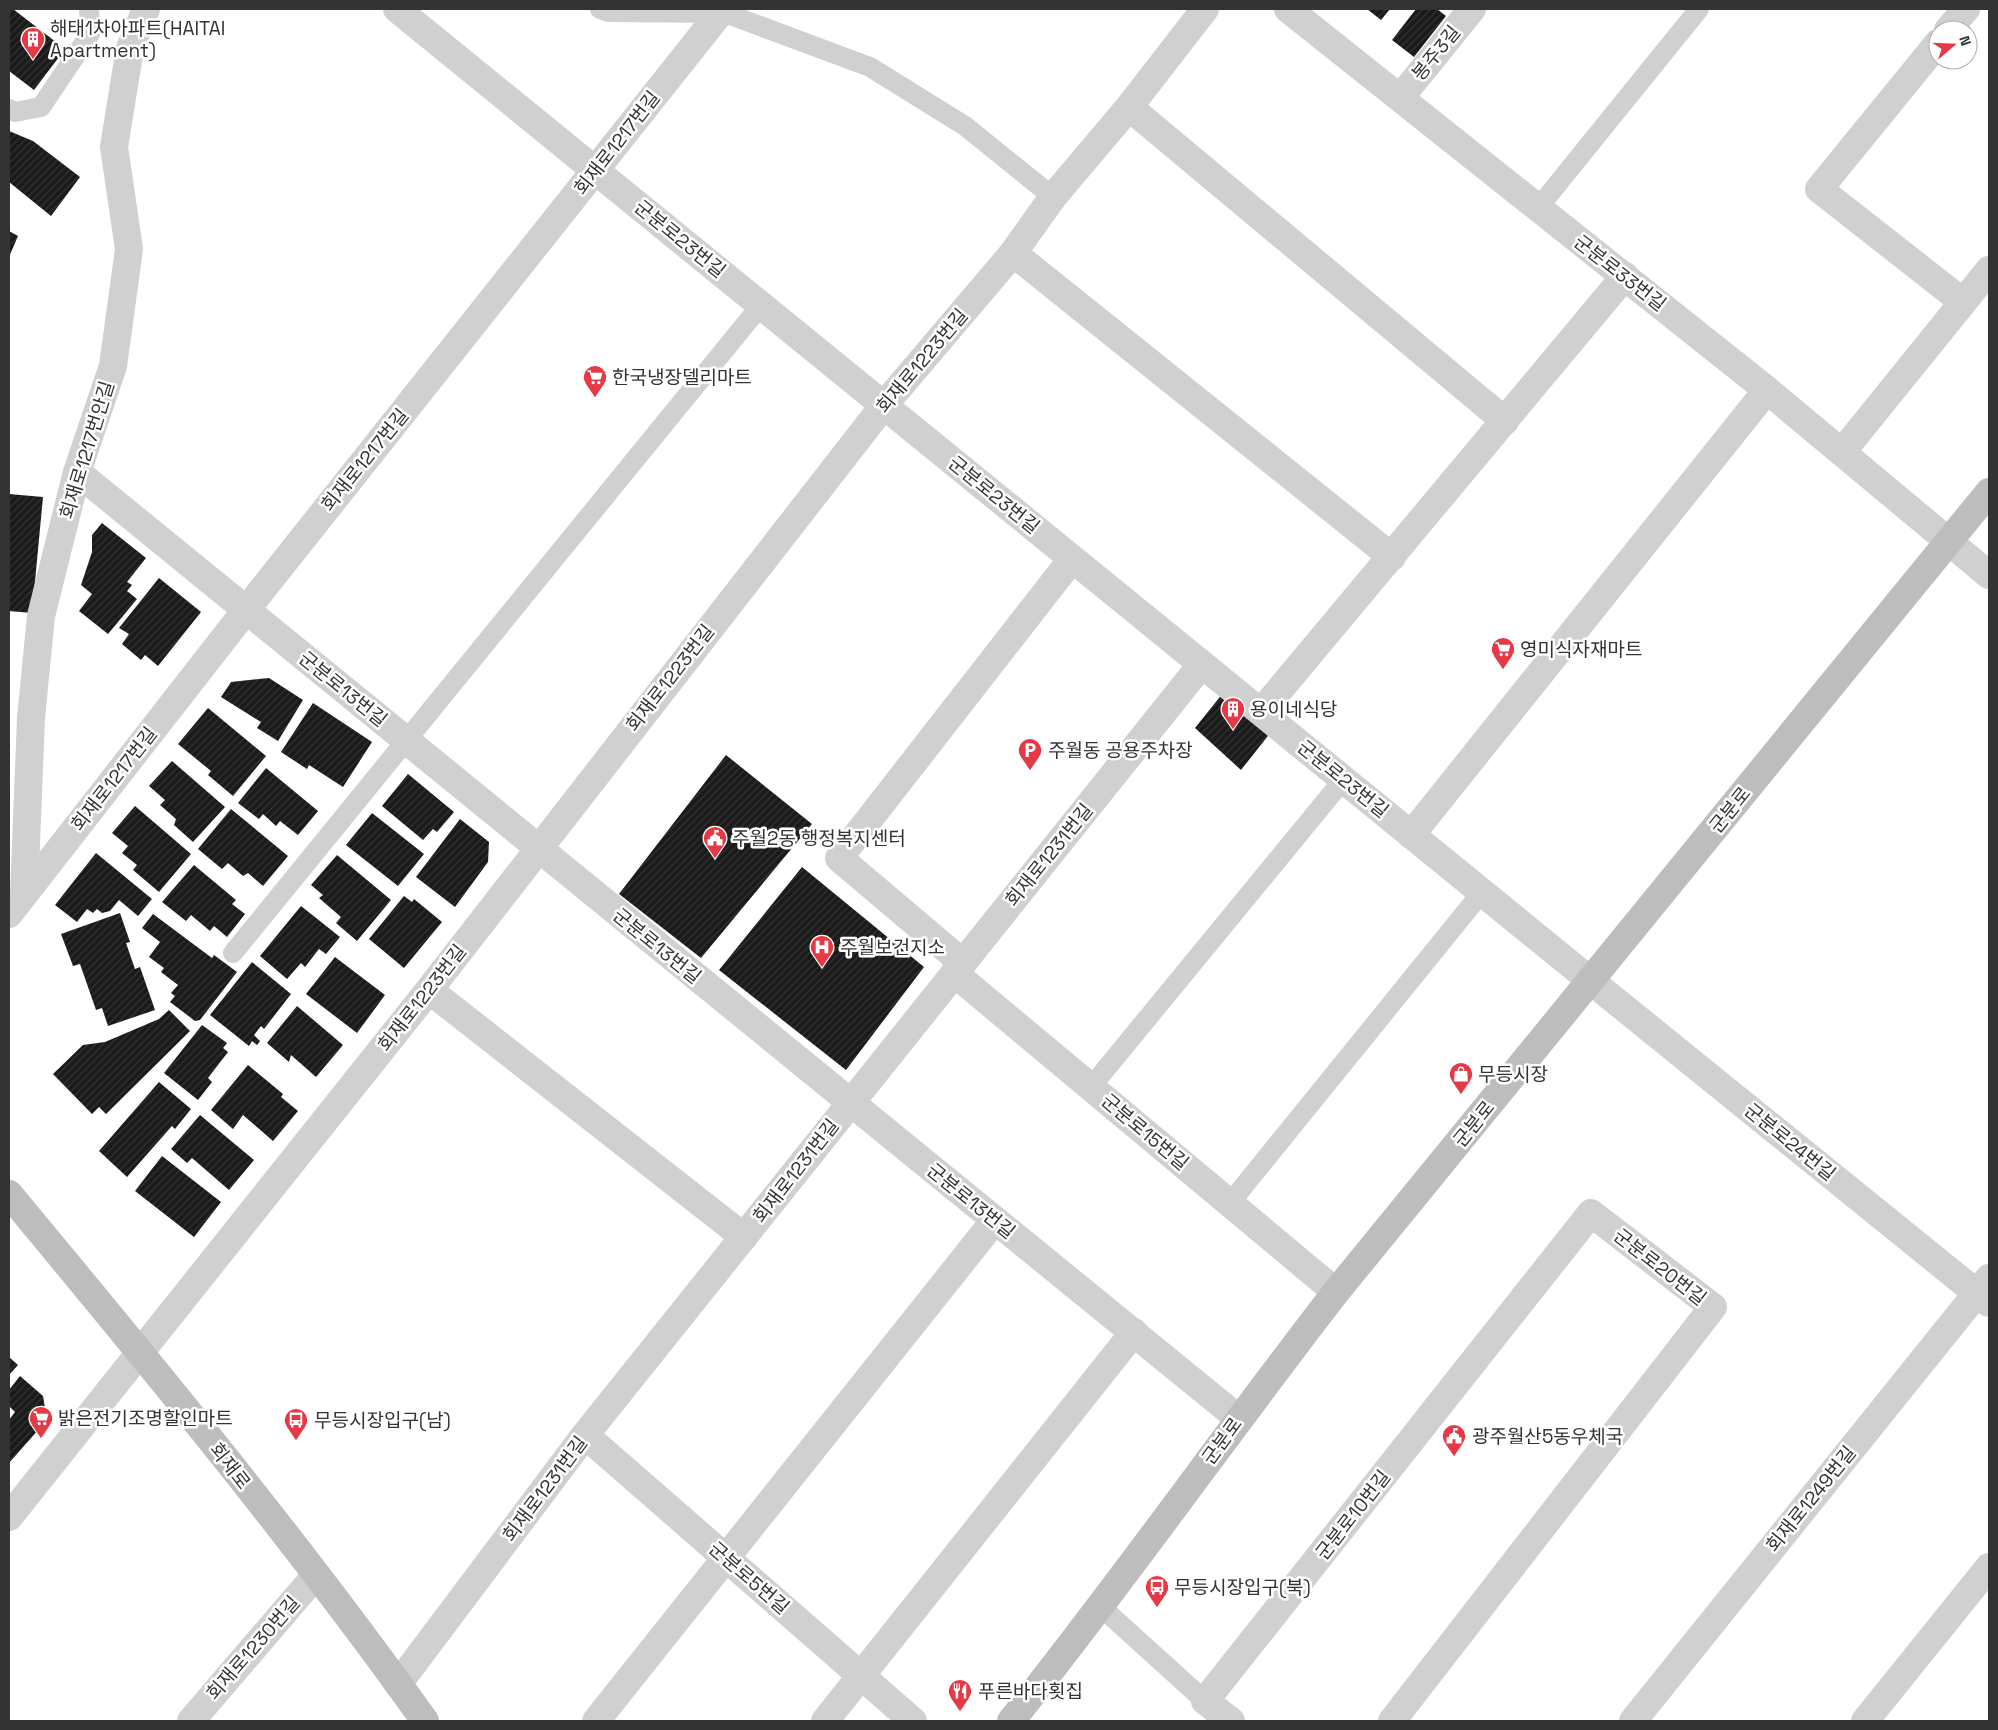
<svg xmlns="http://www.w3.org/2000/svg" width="1998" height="1730" font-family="'Space Grotesk','Noto Sans KR',sans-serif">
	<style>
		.building { fill: url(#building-hatch) }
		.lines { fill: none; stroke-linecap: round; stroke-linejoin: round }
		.lane { stroke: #d0d0d0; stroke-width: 20 }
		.street { stroke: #d0d0d0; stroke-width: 28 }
		.secondary { stroke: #bdbdbd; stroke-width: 28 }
		.labels { text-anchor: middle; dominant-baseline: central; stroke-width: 5; stroke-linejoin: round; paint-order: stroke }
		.poi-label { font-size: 19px; fill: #333; stroke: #fff; text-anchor: start }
		.street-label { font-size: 19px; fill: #333; stroke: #fff }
	</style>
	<defs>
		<pattern id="building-hatch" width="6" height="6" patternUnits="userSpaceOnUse" patternTransform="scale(1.25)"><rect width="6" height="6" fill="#1a1a1a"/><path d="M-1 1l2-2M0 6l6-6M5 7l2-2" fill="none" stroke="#333"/></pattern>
	</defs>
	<rect width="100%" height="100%" fill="#fff"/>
	<path class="building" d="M 9,9 L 13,9 L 65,49 L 34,90 L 9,71 Z
		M 1367,9 L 1390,9 L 1381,20 Z
		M 1416,9 L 1437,9 L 1446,16 L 1414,57 L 1392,40 Z
		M 9,131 L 33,141 L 80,177 L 51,216 L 9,182 Z
		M 9,231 L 18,236 L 9,257 Z
		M 9,494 L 43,497 L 32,613 L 9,611 Z
		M 102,523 L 146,558 L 127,582 L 132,585 L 127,591 L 137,599 L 108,634 L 79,611 L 92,594 L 81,585 L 92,552 L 92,535 Z
		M 159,578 L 201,612 L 158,666 L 145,655 L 141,660 L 122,644 L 129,634 L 119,628 Z
		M 269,678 L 303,700 L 278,741 L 257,728 L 261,722 L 221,697 L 231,682 Z
		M 1223,693 L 1271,732 L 1241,770 L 1195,728 Z
		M 313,703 L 372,742 L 343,787 L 309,765 L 307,769 L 281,752 Z
		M 208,708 L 266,756 L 233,796 L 208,775 L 211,771 L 178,744 Z
		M 726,755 L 812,824 L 701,958 L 619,894 Z
		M 172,761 L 225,807 L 193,842 L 174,825 L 176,819 L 160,805 L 165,800 L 149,786 Z
		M 266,768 L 318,811 L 298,835 L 280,821 L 276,826 L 263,814 L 259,819 L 238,803 Z
		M 408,774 L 454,812 L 437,832 L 433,829 L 423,840 L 382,806 Z
		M 135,806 L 191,854 L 159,892 L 133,870 L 137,865 L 122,853 L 128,846 L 112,833 Z
		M 231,809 L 288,856 L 263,886 L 248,873 L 243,876 L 228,863 L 222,869 L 198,849 Z
		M 372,813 L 424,854 L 398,886 L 346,845 Z
		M 460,819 L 489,842 L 488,862 L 455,907 L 416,877 Z
		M 96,853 L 152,899 L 138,916 L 119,900 L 110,911 L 102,913 L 97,909 L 93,913 L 87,909 L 77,922 L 55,905 Z
		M 337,855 L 391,900 L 357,941 L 336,923 L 341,917 L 319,898 L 323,895 L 311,885 Z
		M 194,865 L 236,900 L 232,904 L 245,914 L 227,937 L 214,926 L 210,931 L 191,915 L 186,921 L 162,902 Z
		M 802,867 L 924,967 L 846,1070 L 719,970 Z
		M 404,896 L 412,902 L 414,899 L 442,922 L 404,968 L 369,939 Z
		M 301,906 L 340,937 L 326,954 L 319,949 L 305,967 L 301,963 L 287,979 L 260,956 Z
		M 120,913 L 130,942 L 126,943 L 135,969 L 140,967 L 155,1010 L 108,1026 L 102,1008 L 96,1010 L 80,964 L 73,966 L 61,934 Z
		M 153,914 L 212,958 L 214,955 L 237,972 L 200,1020 L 195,1021 L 170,1002 L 175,996 L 171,993 L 178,985 L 161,972 L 164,968 L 149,957 L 160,942 L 142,928 Z
		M 335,957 L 385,995 L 357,1033 L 306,994 Z
		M 252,962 L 291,994 L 264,1029 L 261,1026 L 254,1035 L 260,1041 L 257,1045 L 252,1041 L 249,1046 L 210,1015 Z
		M 297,1006 L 343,1045 L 316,1077 L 291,1055 L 289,1062 L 267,1043 Z
		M 169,1010 L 190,1031 L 106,1114 L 99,1107 L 92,1114 L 53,1074 L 83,1045 L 105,1042 L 159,1019 Z
		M 202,1025 L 227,1043 L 223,1048 L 228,1052 L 208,1078 L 212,1082 L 198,1100 L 164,1073 Z
		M 248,1065 L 283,1094 L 281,1097 L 298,1111 L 273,1141 L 243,1115 L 233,1129 L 211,1110 Z
		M 159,1082 L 191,1109 L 175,1129 L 172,1126 L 127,1177 L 99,1151 Z
		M 200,1115 L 254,1160 L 229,1190 L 192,1158 L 187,1163 L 171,1149 Z
		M 162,1156 L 221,1202 L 194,1237 L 135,1191 Z
		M 9,1357 L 18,1365 L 9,1375 Z
		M 20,1376 L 43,1396 L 47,1420 L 9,1463 L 9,1420 L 15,1412 L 9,1406 L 9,1390 Z"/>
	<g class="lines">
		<path class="lane" d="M 600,9 L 608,12 L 725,13 L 870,67 L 965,126 L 1053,197
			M 9,109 L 15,112 L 41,107 L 90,34 L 89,9
			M 1538,208 L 1699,9
			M 233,953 L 761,305
			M 1091,1087 L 1343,780
			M 1230,1203 L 1482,892
			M 1100,1606 L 1205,1701"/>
		<path class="street" d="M 397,9 L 1591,981 L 1989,1303
			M 1288,9 L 1767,390 L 1989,575
			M 1948,30 L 1966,9
			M 1938,43 L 1819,189 L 1963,302
			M 1400,98 L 1472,9
			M 1129,107 L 1505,421
			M 1013,253 L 1392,557
			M 1842,452 L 1989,270
			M 77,472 L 1238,1418
			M 1261,712 L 1625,276
			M 1411,835 L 1767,390
			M 24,895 L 31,718 L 41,616 L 77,472 L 113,366 L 129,249 L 114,147 L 130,48 L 146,9
			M 9,914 L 246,610 L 723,9
			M 963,963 L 839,858 L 1072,559
			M 954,973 L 1336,1292
			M 429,990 L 744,1237
			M 585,1435 L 913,1721
			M 9,1517 L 429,990 L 884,405 L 1013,253 L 1053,197 L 1129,107 L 1205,9
			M 398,1684 L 585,1435 L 1202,664
			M 191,1721 L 316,1575
			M 596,1721 L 995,1220
			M 825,1721 L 1134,1332
			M 1231,1721 L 1205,1701 L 1591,1213 L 1713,1307 L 1392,1721
			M 1633,1721 L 1989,1278
			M 1865,1721 L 1989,1567"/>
		<path class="secondary" d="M 9,1194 C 152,1366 295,1539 425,1721
			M 1011,1721 C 1123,1581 1226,1434 1336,1292 L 1989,492"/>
	</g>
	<defs>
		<g id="building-pin" transform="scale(1.25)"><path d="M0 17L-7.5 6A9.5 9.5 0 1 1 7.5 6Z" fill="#e63946" stroke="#fff"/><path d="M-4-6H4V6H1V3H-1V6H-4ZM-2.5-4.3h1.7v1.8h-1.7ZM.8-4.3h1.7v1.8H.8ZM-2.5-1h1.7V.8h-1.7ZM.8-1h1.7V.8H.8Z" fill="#fff"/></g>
		<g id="supermarket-pin" transform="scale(1.25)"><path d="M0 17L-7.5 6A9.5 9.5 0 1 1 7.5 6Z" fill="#e63946" stroke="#fff"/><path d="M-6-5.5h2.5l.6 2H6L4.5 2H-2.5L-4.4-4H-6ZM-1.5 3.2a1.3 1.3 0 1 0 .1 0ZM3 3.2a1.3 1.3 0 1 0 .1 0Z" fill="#fff"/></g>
		<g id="parking-pin" transform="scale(1.25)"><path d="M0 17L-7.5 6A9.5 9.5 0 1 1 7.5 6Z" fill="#e63946" stroke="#fff"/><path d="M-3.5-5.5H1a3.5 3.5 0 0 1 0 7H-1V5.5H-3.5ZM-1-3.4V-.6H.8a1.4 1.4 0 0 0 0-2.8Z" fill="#fff"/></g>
		<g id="civic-pin" transform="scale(1.25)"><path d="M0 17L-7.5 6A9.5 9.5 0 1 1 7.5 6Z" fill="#e63946" stroke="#fff"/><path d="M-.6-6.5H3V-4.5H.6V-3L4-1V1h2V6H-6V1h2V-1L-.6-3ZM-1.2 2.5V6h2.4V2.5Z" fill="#fff"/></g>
		<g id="hospital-pin" transform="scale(1.25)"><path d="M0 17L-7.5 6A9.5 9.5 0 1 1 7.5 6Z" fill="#e63946" stroke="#fff"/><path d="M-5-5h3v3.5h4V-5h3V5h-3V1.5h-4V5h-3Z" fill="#fff"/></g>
		<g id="shop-pin" transform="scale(1.25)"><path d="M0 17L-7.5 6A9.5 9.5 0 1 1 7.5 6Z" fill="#e63946" stroke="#fff"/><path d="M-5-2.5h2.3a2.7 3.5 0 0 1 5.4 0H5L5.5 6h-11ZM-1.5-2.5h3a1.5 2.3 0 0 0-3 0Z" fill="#fff"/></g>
		<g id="bus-pin" transform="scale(1.25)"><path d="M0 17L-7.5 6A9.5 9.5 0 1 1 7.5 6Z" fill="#e63946" stroke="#fff"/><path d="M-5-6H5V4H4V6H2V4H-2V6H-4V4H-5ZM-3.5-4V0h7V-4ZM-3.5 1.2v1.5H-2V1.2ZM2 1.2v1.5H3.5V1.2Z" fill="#fff"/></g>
		<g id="restaurant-pin" transform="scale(1.25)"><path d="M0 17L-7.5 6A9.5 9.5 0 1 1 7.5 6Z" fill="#e63946" stroke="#fff"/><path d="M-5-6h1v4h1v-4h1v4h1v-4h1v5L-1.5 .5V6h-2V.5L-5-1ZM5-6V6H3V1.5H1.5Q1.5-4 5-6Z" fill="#fff"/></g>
	</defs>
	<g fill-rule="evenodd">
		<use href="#building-pin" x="33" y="39"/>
		<use href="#supermarket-pin" x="595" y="377"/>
		<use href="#supermarket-pin" x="1503" y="649"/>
		<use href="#building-pin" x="1233" y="709"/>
		<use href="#parking-pin" x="1030" y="750"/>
		<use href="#civic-pin" x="715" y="838"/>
		<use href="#hospital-pin" x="822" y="947"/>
		<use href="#shop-pin" x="1461" y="1074"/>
		<use href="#supermarket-pin" x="41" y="1418"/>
		<use href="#bus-pin" x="296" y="1420"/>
		<use href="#civic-pin" x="1454" y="1436"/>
		<use href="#bus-pin" x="1157" y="1587"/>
		<use href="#restaurant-pin" x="960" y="1691"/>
	</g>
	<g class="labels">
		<g class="poi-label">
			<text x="50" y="28">해태1차아파트(HAITAI<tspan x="50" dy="22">Apartment)</tspan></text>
			<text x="612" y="377">한국냉장델리마트</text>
			<text x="1520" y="649">영미식자재마트</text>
			<text x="1250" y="709">용이네식당</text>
			<text x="1048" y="750">주월동 공용주차장</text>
			<text x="732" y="838">주월2동 행정복지센터</text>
			<text x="840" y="947">주월보건지소</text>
			<text x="1478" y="1074">무등시장</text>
			<text x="58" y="1418">밝은전기조명할인마트</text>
			<text x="314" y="1420">무등시장입구(남)</text>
			<text x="1472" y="1436">광주월산5동우체국</text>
			<text x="1174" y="1587">무등시장입구(북)</text>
			<text x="978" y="1691">푸른바다횟집</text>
		</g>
		<g class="street-label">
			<text transform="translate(1436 53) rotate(-51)">봉주3길</text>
			<text transform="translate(617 143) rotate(-52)">회재로1217번길</text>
			<text transform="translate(680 239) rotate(39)">군분로23번길</text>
			<text transform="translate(1620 273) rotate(38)">군분로33번길</text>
			<text transform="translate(922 361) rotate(-50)">회재로1223번길</text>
			<text transform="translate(87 450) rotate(-73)">회재로1217번안길</text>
			<text transform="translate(365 460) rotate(-51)">회재로1217번길</text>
			<text transform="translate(994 495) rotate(39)">군분로23번길</text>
			<text transform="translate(670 678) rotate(-52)">회재로1223번길</text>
			<text transform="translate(343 689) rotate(39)">군분로13번길</text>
			<text transform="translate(114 779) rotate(-52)">회재로1217번길</text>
			<text transform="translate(1343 779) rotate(39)">군분로23번길</text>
			<text transform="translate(1730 810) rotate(-51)">군분로</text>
			<text transform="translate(1049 855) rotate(-51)">회재로1231번길</text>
			<text transform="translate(657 946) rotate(39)">군분로13번길</text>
			<text transform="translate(422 998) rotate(-52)">회재로1223번길</text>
			<text transform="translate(1474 1124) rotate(-51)">군분로</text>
			<text transform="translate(1145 1132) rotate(40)">군분로15번길</text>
			<text transform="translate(1790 1142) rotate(39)">군분로24번길</text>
			<text transform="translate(796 1171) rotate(-52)">회재로1231번길</text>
			<text transform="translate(971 1201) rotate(39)">군분로13번길</text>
			<text transform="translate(1660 1267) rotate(38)">군분로20번길</text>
			<text transform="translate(1222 1441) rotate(-54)">군분로</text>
			<text transform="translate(230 1466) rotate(52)">회재로</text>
			<text transform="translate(545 1489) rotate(-53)">회재로1231번길</text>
			<text transform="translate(1811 1499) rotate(-51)">회재로1249번길</text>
			<text transform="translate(1353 1515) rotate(-52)">군분로10번길</text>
			<text transform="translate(749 1578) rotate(41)">군분로5번길</text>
			<text transform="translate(253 1648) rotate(-49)">회재로1230번길</text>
		</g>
	</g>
	<rect width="1998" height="1730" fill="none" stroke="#333333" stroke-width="20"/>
	<g transform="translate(1953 45) rotate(71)"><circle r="24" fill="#ffffff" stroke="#adadad"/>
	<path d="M0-4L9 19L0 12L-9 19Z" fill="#e63946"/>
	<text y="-8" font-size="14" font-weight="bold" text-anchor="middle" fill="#333333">N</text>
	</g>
</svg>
